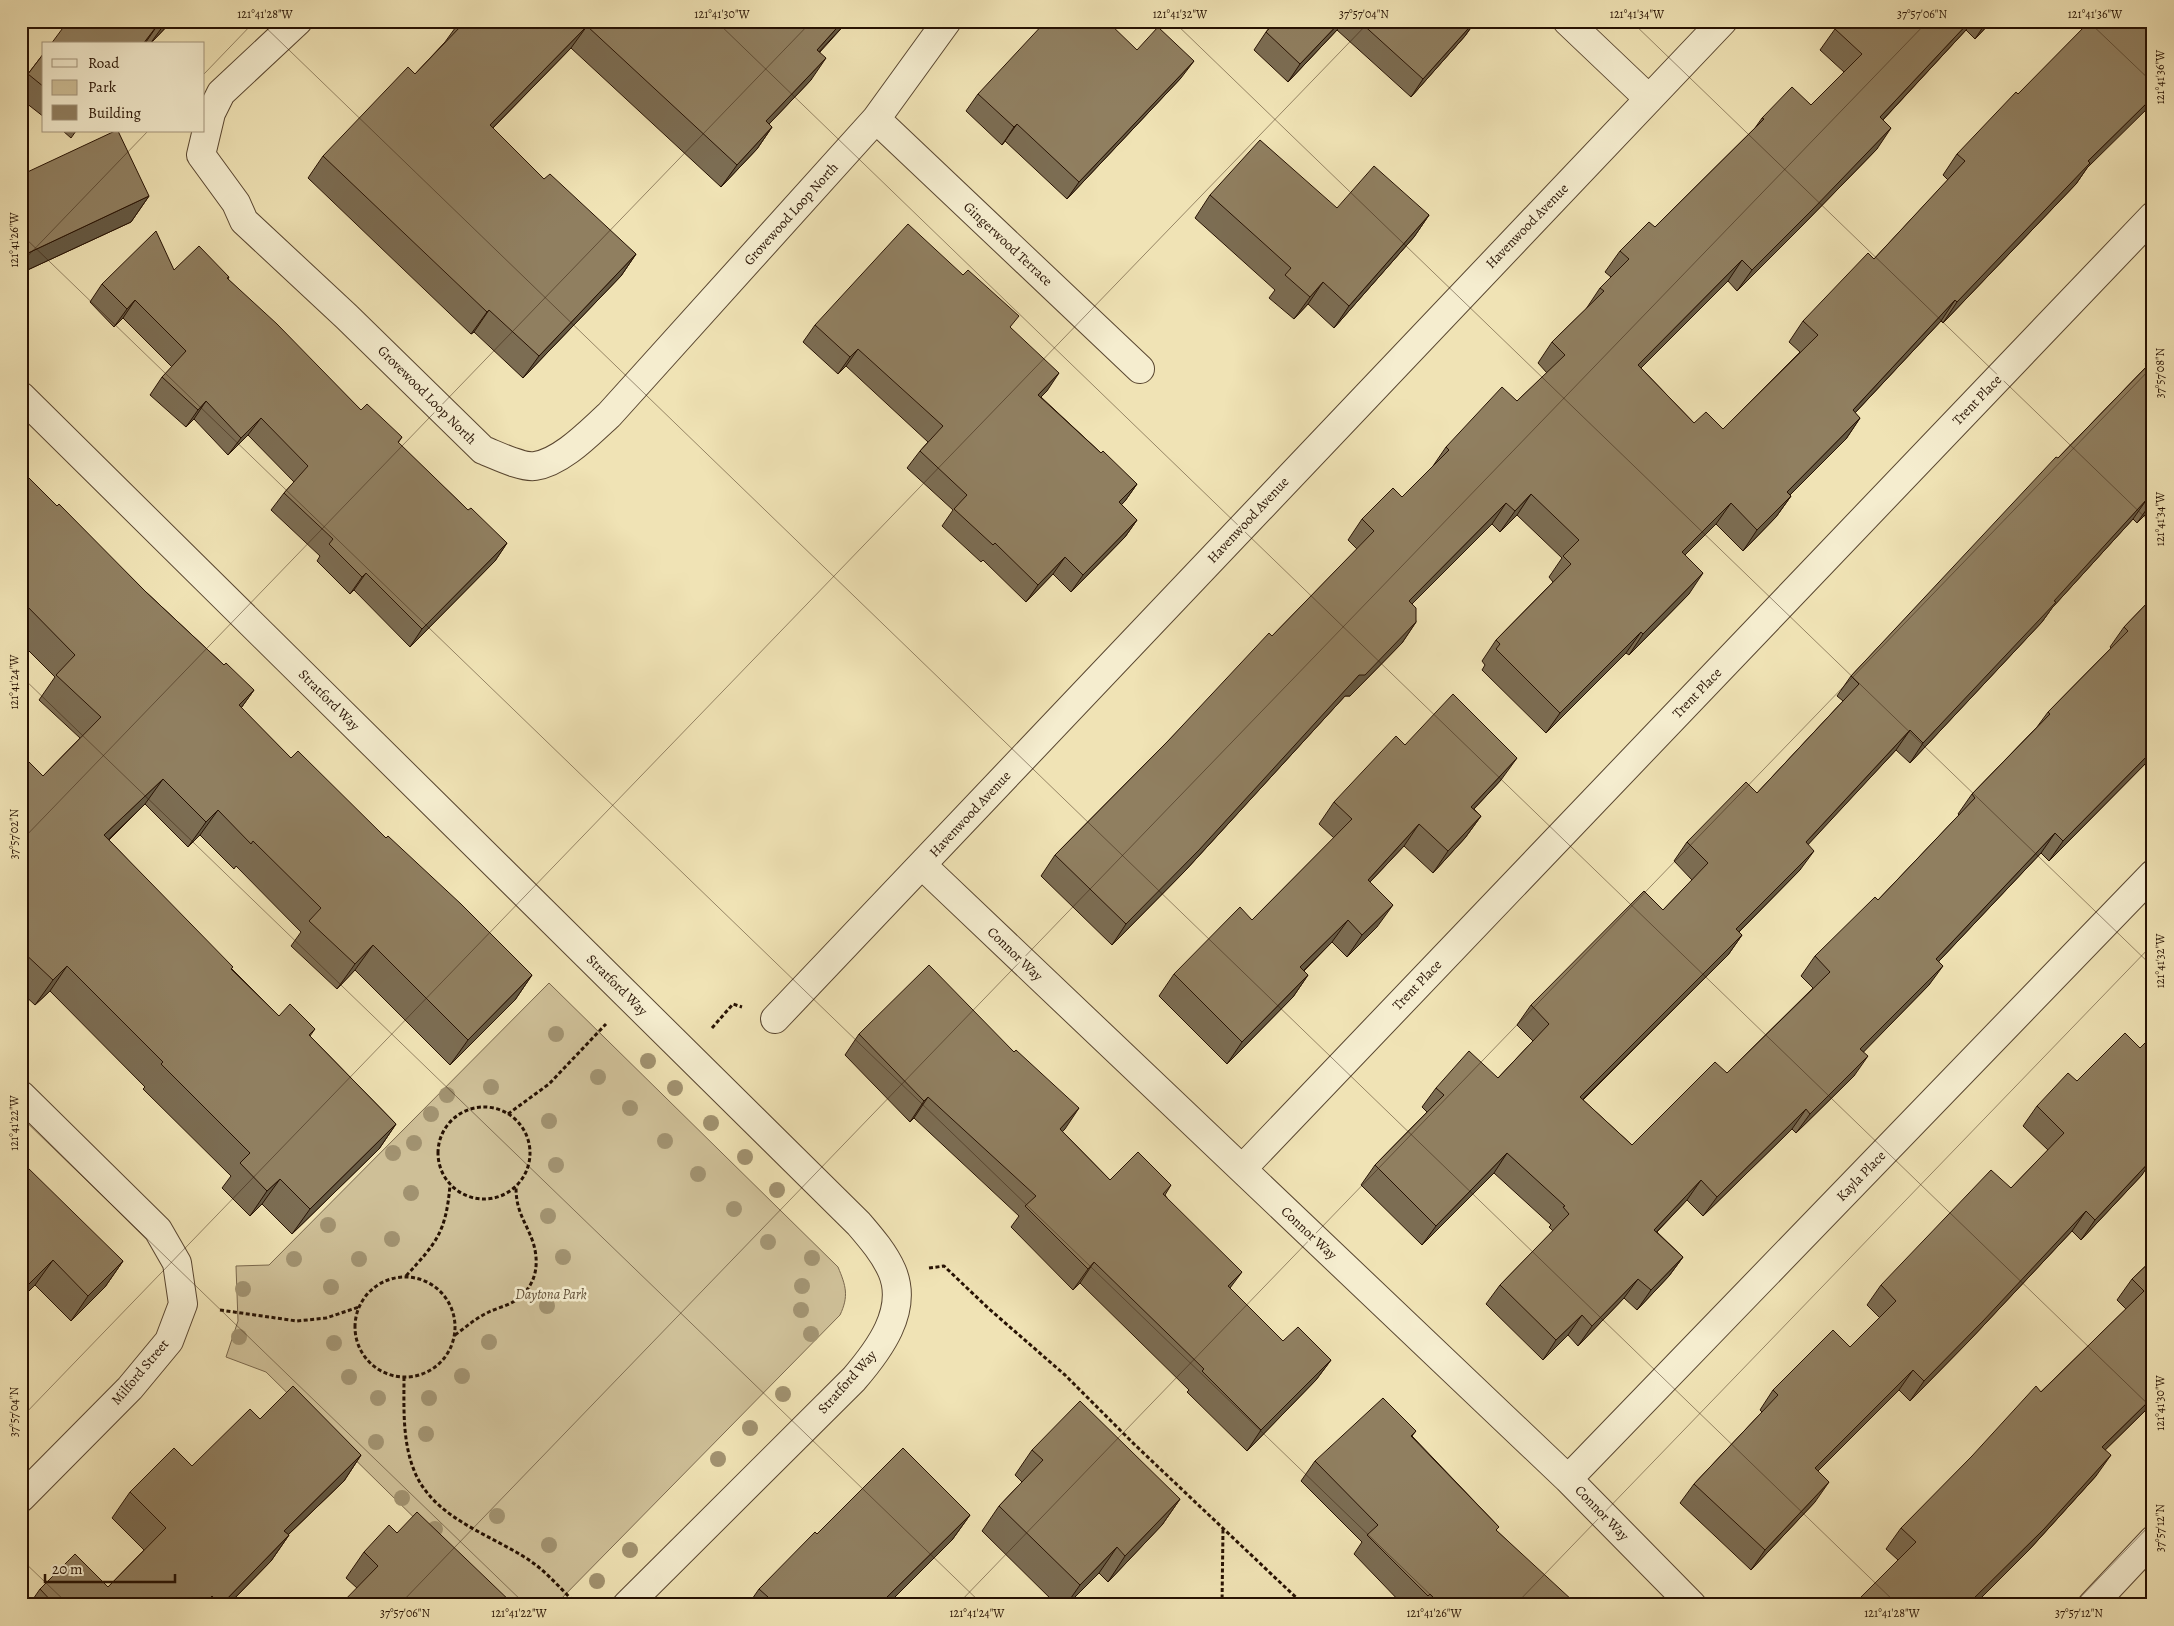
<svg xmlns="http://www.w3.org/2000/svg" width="2174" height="1626" font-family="Alegreya,serif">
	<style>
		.green { fill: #cebf97; stroke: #7a684d }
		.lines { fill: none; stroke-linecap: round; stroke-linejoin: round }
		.street-casing { stroke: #594630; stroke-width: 30 }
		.path { stroke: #271203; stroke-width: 3; stroke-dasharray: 4 2.5; stroke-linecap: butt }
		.street { stroke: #f5edcf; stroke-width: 28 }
		.tree { fill: #a19270 }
		.wall { fill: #7c6d53; stroke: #271203 }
		.shaded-wall { fill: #655943; stroke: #271203 }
		.building { fill: #907f60; stroke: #271203 }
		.ticks { fill: none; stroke: #271203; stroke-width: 1; stroke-opacity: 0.45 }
		.labels { text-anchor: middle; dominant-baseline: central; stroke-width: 5; stroke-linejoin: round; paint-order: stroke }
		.street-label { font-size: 14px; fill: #271203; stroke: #f5edcf }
		.park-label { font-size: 14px; font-style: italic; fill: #614f37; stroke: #f5edcf }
		.neatline { fill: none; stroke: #271203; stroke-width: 2 }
		.ticks-label { font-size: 12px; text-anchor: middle; fill: #271203 }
	</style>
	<rect width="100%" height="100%" fill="#f0e3b5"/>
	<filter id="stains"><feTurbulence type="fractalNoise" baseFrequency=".004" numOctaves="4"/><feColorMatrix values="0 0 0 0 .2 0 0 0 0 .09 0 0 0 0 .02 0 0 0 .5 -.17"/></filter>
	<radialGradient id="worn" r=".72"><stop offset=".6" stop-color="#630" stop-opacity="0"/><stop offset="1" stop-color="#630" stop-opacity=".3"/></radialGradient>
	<path class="green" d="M 549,983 L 838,1267 C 846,1286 849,1296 840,1315 L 555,1605 L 503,1605 L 266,1372 L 226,1357 L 238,1321 L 236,1266 L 269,1265 Z"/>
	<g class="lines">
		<g class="street-casing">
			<path id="street" d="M 298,21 L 221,93 L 211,113 L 201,155 L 236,203 L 244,221 L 347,317 L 483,450 C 496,455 522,468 535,466 C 562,462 590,432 609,415 L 876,119 L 947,21
				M 1567,21 L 1649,99
				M 876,119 L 1140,369
				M 21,396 L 859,1224 C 871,1238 884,1253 892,1271 C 909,1311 878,1351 854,1379 L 627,1605
				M 922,865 L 1568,1479 L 1692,1605
				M 775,1019 L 1723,21
				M 21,1095 L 158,1230 L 177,1263 L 183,1304 L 169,1341 L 130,1388 L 21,1498
				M 1242,1169 L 2153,216
				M 1568,1479 L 2153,874
				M 2092,1605 L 2153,1540"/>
		</g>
		<path class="path" d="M 712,1028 L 733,1004 L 742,1007
			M438 1153a46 46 0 1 1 92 0a46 46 0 1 1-92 0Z
			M 508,1114 L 549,1084 L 606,1024
			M 929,1268 L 944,1266 L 988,1308 L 1065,1375 L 1135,1445 L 1304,1605
			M 406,1276 C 437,1242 446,1232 450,1185
			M355 1327a50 50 0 1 1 100 0a50 50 0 1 1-100 0Z
			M 220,1310 L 297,1321 L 326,1318 L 359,1307
			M 455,1335 C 466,1327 476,1318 487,1313 C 496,1308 508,1306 516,1300 C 536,1286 540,1265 533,1242 C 525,1220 516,1212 516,1187
			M 404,1377 C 404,1409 402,1444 416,1475 C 438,1522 497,1536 536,1565 C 551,1577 564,1592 577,1605
			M 1222,1605 L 1223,1529"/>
		<use href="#street" class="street"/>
	</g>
	<g class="tree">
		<circle cx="556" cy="1034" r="8"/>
		<circle cx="648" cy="1061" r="8"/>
		<circle cx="598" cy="1077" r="8"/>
		<circle cx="491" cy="1087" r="8"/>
		<circle cx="675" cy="1088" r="8"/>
		<circle cx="447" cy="1095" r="8"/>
		<circle cx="630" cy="1108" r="8"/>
		<circle cx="431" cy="1114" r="8"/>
		<circle cx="549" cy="1121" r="8"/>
		<circle cx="711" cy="1123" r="8"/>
		<circle cx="665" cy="1141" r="8"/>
		<circle cx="414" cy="1143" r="8"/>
		<circle cx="393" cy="1153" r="8"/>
		<circle cx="745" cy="1157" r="8"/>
		<circle cx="556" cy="1165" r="8"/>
		<circle cx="698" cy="1174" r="8"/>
		<circle cx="777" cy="1190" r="8"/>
		<circle cx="411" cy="1193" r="8"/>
		<circle cx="734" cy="1209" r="8"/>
		<circle cx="548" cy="1216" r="8"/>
		<circle cx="328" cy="1225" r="8"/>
		<circle cx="392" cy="1239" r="8"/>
		<circle cx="768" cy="1242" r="8"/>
		<circle cx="563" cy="1257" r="8"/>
		<circle cx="812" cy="1258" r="8"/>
		<circle cx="294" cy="1259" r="8"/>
		<circle cx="359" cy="1259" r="8"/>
		<circle cx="802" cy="1286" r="8"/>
		<circle cx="331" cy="1287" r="8"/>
		<circle cx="243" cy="1289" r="8"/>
		<circle cx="547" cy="1306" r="8"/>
		<circle cx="801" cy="1310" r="8"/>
		<circle cx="811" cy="1334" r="8"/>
		<circle cx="239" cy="1337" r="8"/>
		<circle cx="489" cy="1342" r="8"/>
		<circle cx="334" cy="1343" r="8"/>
		<circle cx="462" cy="1376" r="8"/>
		<circle cx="349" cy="1377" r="8"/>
		<circle cx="783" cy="1394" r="8"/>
		<circle cx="378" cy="1398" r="8"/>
		<circle cx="429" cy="1398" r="8"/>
		<circle cx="750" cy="1428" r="8"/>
		<circle cx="426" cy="1434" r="8"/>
		<circle cx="376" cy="1442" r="8"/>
		<circle cx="718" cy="1459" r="8"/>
		<circle cx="402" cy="1498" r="8"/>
		<circle cx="497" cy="1516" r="8"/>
		<circle cx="435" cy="1529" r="8"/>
		<circle cx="549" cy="1545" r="8"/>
		<circle cx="630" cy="1550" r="8"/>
		<circle cx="597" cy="1581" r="8"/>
	</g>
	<path class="wall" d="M 68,21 L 172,21 L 150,44 L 147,44 L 146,42 Z
		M 455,21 L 848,21 L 820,52 L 811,80 L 769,124 L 772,127 L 757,149 L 721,187 L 571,48 L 493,128 L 544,179 L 636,254 L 621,276 L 523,378 L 474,332 L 471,334 L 308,178 L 323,156 L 415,74 L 445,42 L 458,24 Z
		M 1264,21 L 1476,21 L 1465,36 L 1411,97 L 1337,30 L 1288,82 L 1254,50 L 1266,32 L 1270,27 Z
		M 1842,21 L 1992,21 L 1975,39 L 1966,30 L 1883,120 L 1877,149 L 1798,230 L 1737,291 L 1728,281 L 1641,368 L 1694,423 L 1723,429 L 1800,352 L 1789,342 L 1803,321 L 1874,259 L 1948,180 L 1943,175 L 1957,154 L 2087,168 L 2076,184 L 1943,323 L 1941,321 L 1855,413 L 1860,418 L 1846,439 L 1790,495 L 1791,496 L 1776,517 L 1743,551 L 1716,524 L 1685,555 L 1689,594 L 1629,655 L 1626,653 L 1546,733 L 1482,670 L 1485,665 L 1482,661 L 1496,640 L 1553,582 L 1549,577 L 1562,558 L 1517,515 L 1500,532 L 1492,524 L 1412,604 L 1416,622 L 1402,643 L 1350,696 L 1345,696 L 1185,871 L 1112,945 L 1041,876 L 1055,855 L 1272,636 L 1357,549 L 1348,540 L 1362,519 L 1402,497 L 1433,466 L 1446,447 L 1517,401 L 1547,373 L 1538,363 L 1552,342 L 1586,309 L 1600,288 L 1611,277 L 1605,272 L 1620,251 L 1655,227 L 1755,128 L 1762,118 L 1811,105 L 1844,72 L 1820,50 L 1835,29 Z
		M 1137,50 L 1181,78 L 1067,199 L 1005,141 L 1002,145 L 966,111 L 978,94 Z
		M 44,53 L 44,117 L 21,99 L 21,83 Z
		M 63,131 L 76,131 L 71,138 Z
		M 21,175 L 149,196 L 131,222 L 21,273 Z
		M 1210,195 L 1337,208 L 1429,215 L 1414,237 L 1334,328 L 1308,304 L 1294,319 L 1269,298 L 1275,290 L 1195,218 Z
		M 174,270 L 229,277 L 228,279 L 361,410 L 402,437 L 398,443 L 468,510 L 507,543 L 495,561 L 410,647 L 354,590 L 350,594 L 317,561 L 320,556 L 271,510 L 284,493 L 294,482 L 248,435 L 228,455 L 194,419 L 186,427 L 150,395 L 162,377 L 172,367 L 123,318 L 114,327 L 90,302 L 102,284 Z
		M 815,325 L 1011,328 L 1047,391 L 1041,397 L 1101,453 L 1137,484 L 1125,501 L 1121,505 L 1137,520 L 1125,537 L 1071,592 L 1053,574 L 1026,602 L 983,560 L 981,562 L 942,526 L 953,510 L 907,468 L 920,451 L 928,442 L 846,366 L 838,374 L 803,342 Z
		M 2153,354 L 2153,507 L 2137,523 L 2133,519 L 2052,608 L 2042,622 L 1910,763 L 1896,750 L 1808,844 L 1800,870 L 1739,932 L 1742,935 L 1728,955 L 1583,1100 L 1632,1145 L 1727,1073 L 1813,988 L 1801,976 L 1815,956 L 1878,900 L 1959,815 L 1958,814 L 1972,794 L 2037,727 L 2048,712 L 2111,648 L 2110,647 L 2124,627 L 2153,597 L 2153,756 L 2049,861 L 2041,853 L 1939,961 L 1929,985 L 1863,1052 L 1854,1076 L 1796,1133 L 1792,1129 L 1703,1216 L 1687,1200 L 1657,1232 L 1683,1257 L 1669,1276 L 1637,1310 L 1624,1298 L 1578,1346 L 1568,1335 L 1543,1360 L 1486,1304 L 1500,1285 L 1553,1231 L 1549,1227 L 1551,1225 L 1494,1173 L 1422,1245 L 1361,1185 L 1375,1165 L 1427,1112 L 1422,1107 L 1436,1088 L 1498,1078 L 1533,1041 L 1517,1025 L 1531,1005 L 1663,910 L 1692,880 L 1674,861 L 1687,842 L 1757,793 L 1843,701 L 1837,696 L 1851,676 L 2058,458 L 2147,366 L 2145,364 Z
		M 21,470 L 57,506 L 146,592 L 224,665 L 254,690 L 241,708 L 291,758 L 386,838 L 532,975 L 515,1000 L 450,1065 L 355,970 L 337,989 L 291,946 L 301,932 L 236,866 L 234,869 L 200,835 L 188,847 L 145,804 L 109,840 L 232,969 L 279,1016 L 315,1029 L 310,1036 L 396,1124 L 379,1149 L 292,1234 L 262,1204 L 250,1216 L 222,1188 L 231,1176 L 143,1089 L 145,1087 L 50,991 L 35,1005 L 21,992 L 21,754 L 43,776 L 80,738 L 39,700 L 55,677 L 21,643 Z
		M 1405,745 L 1501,780 L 1474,809 L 1481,816 L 1465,838 L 1433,873 L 1404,846 L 1370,882 L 1377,927 L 1347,957 L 1332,942 L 1304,971 L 1308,975 L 1293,997 L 1227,1064 L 1159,996 L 1174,974 L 1252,920 L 1334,838 L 1319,824 L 1334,802 Z
		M 859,1034 L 1065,1129 L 1062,1131 L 1110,1180 L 1171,1185 L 1165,1195 L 1230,1288 L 1283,1341 L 1331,1360 L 1316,1380 L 1247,1451 L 1187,1392 L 1189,1390 L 1080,1283 L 1073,1290 L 1011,1227 L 1019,1216 L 914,1118 L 910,1122 L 845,1055 Z
		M 2037,1106 L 2151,1151 L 2142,1175 L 2081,1240 L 2072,1231 L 1969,1341 L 1910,1401 L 1899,1390 L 1818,1471 L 1815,1502 L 1751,1570 L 1680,1503 L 1694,1484 L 1762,1412 L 1760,1410 L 1773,1390 L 1850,1347 L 1880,1318 L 1867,1305 L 1881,1285 L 2011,1188 L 2048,1150 L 2023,1126 Z
		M 21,1171 L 123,1261 L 105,1287 L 71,1321 L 35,1285 L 21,1299 Z
		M 2153,1259 L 2153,1403 L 2105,1450 L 2096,1476 L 2029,1550 L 1974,1605 L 1853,1605 L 1898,1560 L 1886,1549 L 1901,1528 L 2126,1309 L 2117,1300 L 2132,1279 Z
		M 260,1419 L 361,1455 L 344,1481 L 288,1535 L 289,1535 L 271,1561 L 228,1605 L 29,1605 L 40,1589 L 108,1587 L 144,1550 L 112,1518 L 130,1492 L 192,1466 Z
		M 1416,1431 L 1412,1436 L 1499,1527 L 1496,1530 L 1574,1605 L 1403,1605 L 1354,1554 L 1362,1542 L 1301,1481 L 1315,1461 Z
		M 1032,1450 L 1180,1499 L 1162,1525 L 1108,1582 L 1099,1573 L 1067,1605 L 1057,1605 L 982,1531 L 999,1506 L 1022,1482 L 1015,1475 Z
		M 970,1515 L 952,1540 L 888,1604 L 889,1605 L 748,1605 L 759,1589 L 817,1534 Z
		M 397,1533 L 514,1605 L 357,1588 L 346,1578 L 364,1552 Z"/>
	<path class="shaded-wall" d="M 167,21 L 172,21 L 150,44 L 163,26 Z
		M 843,21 L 848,21 L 801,71 L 817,50 Z
		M 1341,21 L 1343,21 L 1337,30 L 1288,82 L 1300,64 Z
		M 1475,21 L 1465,36 L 1411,97 L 1423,79 Z
		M 1970,21 L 1973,21 L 1966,30 L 1866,138 L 1880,117 Z
		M 1987,21 L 1992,21 L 1975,39 Z
		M 159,23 L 146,42 L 144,44 L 143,44 Z
		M 587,26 L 571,48 L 474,147 L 490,125 Z
		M 826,58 L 811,80 L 751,143 L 766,121 Z
		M 1194,61 L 1181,78 L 1067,199 L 1079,182 Z
		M 2153,97 L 2153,103 L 2087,168 L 2076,184 L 1943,323 L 1957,302 L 2088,161 Z
		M 1017,124 L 1005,141 L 1002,145 L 1014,127 Z
		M 772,127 L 757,149 L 721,187 L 737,165 Z
		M 1891,128 L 1877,149 L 1798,230 L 1737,291 L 1752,270 Z
		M 149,196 L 131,222 L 21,273 L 21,261 L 26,254 Z
		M 1429,215 L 1414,237 L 1334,328 L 1349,306 Z
		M 636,254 L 621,276 L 523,378 L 539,356 Z
		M 1742,260 L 1728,281 L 1623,386 L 1638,365 Z
		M 1323,282 L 1308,304 L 1294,319 L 1310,297 Z
		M 135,300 L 123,318 L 114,327 L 127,309 Z
		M 1955,300 L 1941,321 L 1838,431 L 1853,410 Z
		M 489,310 L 474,332 L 471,334 L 487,312 Z
		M 858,349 L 846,366 L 838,374 L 850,357 Z
		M 1059,373 L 1047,391 L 1026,412 L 1038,395 Z
		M 206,401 L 194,419 L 186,427 L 198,410 Z
		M 261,418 L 248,435 L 228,455 L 241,438 Z
		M 1860,418 L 1846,439 L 1772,513 L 1787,492 Z
		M 1137,484 L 1125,501 L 1107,520 L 1119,502 Z
		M 1531,494 L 1517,515 L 1500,532 L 1515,511 Z
		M 1791,496 L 1776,517 L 1743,551 L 1757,530 Z
		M 2147,499 L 2133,519 L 2052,608 L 2042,622 L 1910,763 L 1923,743 Z
		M 2153,501 L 2153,507 L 2137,523 L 2151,503 Z
		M 1506,503 L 1492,524 L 1394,622 L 1409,601 Z
		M 1731,503 L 1716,524 L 1667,573 L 1682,552 Z
		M 1137,520 L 1125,537 L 1071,592 L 1083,575 Z
		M 507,543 L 495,561 L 410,647 L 422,629 Z
		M 1065,557 L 1053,574 L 1026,602 L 1038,585 Z
		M 366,573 L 354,590 L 350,594 L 362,577 Z
		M 1703,573 L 1689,594 L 1629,655 L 1643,634 Z
		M 1416,622 L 1402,643 L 1350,696 L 1345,696 L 1185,871 L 1112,945 L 1126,924 L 1359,675 Z
		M 1641,632 L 1626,653 L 1546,733 L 1560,713 Z
		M 254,690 L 236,715 L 239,705 Z
		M 1910,730 L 1896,750 L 1792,862 L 1806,842 Z
		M 2153,750 L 2153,756 L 2049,861 L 2063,841 Z
		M 1517,758 L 1501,780 L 1456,828 L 1471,807 Z
		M 163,779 L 145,804 L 87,860 L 104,835 Z
		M 218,810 L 200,835 L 188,847 L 206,822 Z
		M 1481,816 L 1465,838 L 1433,873 L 1448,851 Z
		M 1419,824 L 1404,846 L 1352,901 L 1368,880 Z
		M 2055,833 L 2041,853 L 1923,978 L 1936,959 Z
		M 1814,851 L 1800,870 L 1722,949 L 1736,929 Z
		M 1393,905 L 1377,927 L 1347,957 L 1362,935 Z
		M 1348,920 L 1332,942 L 1285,989 L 1300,967 Z
		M 1742,935 L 1728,955 L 1566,1116 L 1580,1097 Z
		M 373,945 L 355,970 L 337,989 L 355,964 Z
		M 67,966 L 50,991 L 35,1005 L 53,980 Z
		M 1943,966 L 1929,985 L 1847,1069 L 1860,1049 Z
		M 532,975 L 515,1000 L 450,1065 L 468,1040 Z
		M 1308,975 L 1293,997 L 1227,1064 L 1242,1042 Z
		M 1868,1056 L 1854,1076 L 1796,1133 L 1810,1114 Z
		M 928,1097 L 914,1118 L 910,1122 L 924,1101 Z
		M 1079,1108 L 1065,1129 L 1045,1150 L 1060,1129 Z
		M 1806,1109 L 1792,1129 L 1703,1216 L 1717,1197 Z
		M 396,1124 L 379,1149 L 292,1234 L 310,1209 Z
		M 2153,1143 L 2153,1150 L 2134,1168 L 2148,1148 Z
		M 1507,1153 L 1494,1173 L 1422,1245 L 1436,1226 Z
		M 2153,1158 L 2142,1175 L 2081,1240 L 2095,1220 Z
		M 280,1179 L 262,1204 L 250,1216 L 267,1191 Z
		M 1701,1180 L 1687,1200 L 1640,1249 L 1654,1230 Z
		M 2086,1211 L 2072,1231 L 1969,1341 L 1910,1401 L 1924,1381 Z
		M 1683,1257 L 1669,1276 L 1637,1310 L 1651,1290 Z
		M 53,1260 L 35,1285 L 21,1299 L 21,1292 Z
		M 123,1261 L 105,1287 L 71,1321 L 88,1296 Z
		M 1094,1262 L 1080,1283 L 1073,1290 L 1088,1269 Z
		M 1242,1272 L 1227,1292 L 1228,1286 Z
		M 1638,1279 L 1624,1298 L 1578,1346 L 1592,1326 Z
		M 1582,1315 L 1568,1335 L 1543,1360 L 1556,1340 Z
		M 1331,1360 L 1316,1380 L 1247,1451 L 1261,1430 Z
		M 1913,1370 L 1899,1390 L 1801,1488 L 1815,1468 Z
		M 2153,1397 L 2153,1403 L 2087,1468 L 2102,1447 Z
		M 361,1455 L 344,1481 L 266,1556 L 284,1531 Z
		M 2111,1455 L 2096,1476 L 2029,1550 L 1974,1605 L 1967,1605 Z
		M 1829,1482 L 1815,1502 L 1751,1570 L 1765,1550 Z
		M 1180,1499 L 1162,1525 L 1108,1582 L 1125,1556 Z
		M 970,1515 L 952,1540 L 887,1605 L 884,1600 Z
		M 289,1535 L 271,1561 L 228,1605 L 221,1605 Z
		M 1117,1547 L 1099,1573 L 1067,1605 L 1066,1605 L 1080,1585 Z"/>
	<path class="building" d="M 68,21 L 167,21 L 163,26 L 159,23 L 143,44 L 51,44 Z
		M 461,21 L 843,21 L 817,50 L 826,58 L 766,121 L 772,127 L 737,165 L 587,26 L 490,125 L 544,179 L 550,174 L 636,254 L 539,356 L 489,310 L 487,312 L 323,156 L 408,67 L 415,74 L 461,26 L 458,24 Z
		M 1046,21 L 1107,21 L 1137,50 L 1158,27 L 1194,61 L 1079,182 L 1017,124 L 1014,127 L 978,94 Z
		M 1276,21 L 1341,21 L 1300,64 L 1266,32 Z
		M 1359,21 L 1475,21 L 1423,79 Z
		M 1842,21 L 1970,21 L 1880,117 L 1891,128 L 1813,209 L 1752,270 L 1742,260 L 1638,365 L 1694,423 L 1706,412 L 1723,429 L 1818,335 L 1803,321 L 1868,253 L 1874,259 L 1965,161 L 1957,154 L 2016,92 L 2018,94 L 2090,21 L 2153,21 L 2153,97 L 2088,161 L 2090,163 L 1957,302 L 1955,300 L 1853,410 L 1860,418 L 1787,492 L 1791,496 L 1757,530 L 1731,503 L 1682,552 L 1703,573 L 1643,634 L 1641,632 L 1560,713 L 1496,649 L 1500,644 L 1496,640 L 1571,564 L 1563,556 L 1579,540 L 1531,494 L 1515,511 L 1506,503 L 1409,601 L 1416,608 L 1416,622 L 1365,675 L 1359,675 L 1199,850 L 1126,924 L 1055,855 L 1168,741 L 1269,633 L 1272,636 L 1374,531 L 1362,519 L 1393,488 L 1402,497 L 1449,450 L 1446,447 L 1502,387 L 1517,401 L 1565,355 L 1552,342 L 1604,291 L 1600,288 L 1629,259 L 1620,251 L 1649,222 L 1655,227 L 1764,119 L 1762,118 L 1792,87 L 1811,105 L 1862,54 L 1835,29 Z
		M 44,53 L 44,87 L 28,74 Z
		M 115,131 L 118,131 L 149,196 L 26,254 L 21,243 L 21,175 Z
		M 1260,140 L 1337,208 L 1374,166 L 1429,215 L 1349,306 L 1323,282 L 1310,297 L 1285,275 L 1291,268 L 1210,195 Z
		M 908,224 L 963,275 L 968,270 L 1019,316 L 1010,327 L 1059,373 L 1038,395 L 1101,453 L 1103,451 L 1137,484 L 1119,502 L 1137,520 L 1083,575 L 1065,557 L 1038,585 L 995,543 L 993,545 L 954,509 L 967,495 L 920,451 L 943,426 L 858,349 L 850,357 L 815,325 Z
		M 156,231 L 174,270 L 199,246 L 229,277 L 227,278 L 277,324 L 361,410 L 367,404 L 402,437 L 398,442 L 468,510 L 471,508 L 507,543 L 422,629 L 366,573 L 362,577 L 329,544 L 333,539 L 284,493 L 308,466 L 261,418 L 241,438 L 206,401 L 198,410 L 162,377 L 186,351 L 135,300 L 127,309 L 102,284 Z
		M 2153,360 L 2153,501 L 2151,503 L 2147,499 L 2054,601 L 2056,602 L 1923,743 L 1910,730 L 1806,842 L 1814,851 L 1736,929 L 1742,935 L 1580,1097 L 1632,1145 L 1715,1062 L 1727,1073 L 1830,972 L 1815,956 L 1875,897 L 1878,900 L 1975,798 L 1972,794 L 2050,714 L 2048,712 L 2128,631 L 2124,627 L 2153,597 L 2153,750 L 2063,841 L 2055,833 L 1936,959 L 1943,966 L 1860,1049 L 1868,1056 L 1810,1114 L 1806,1109 L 1717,1197 L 1701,1180 L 1654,1230 L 1683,1257 L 1651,1290 L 1638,1279 L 1592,1326 L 1582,1315 L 1556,1340 L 1500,1285 L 1569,1214 L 1563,1207 L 1565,1206 L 1507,1153 L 1436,1226 L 1375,1165 L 1444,1095 L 1436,1088 L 1469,1051 L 1498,1078 L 1549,1024 L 1531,1005 L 1644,891 L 1663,910 L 1708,863 L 1687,842 L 1746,782 L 1757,793 L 1859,684 L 1851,676 L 2056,457 L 2058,458 Z
		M 21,470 L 57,506 L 59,504 L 146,592 L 224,665 L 226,663 L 254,690 L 239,705 L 291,758 L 298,751 L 386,838 L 388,836 L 461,904 L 532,975 L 468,1040 L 373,945 L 355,964 L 309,921 L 321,908 L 253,841 L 251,844 L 218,810 L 206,822 L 163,779 L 104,835 L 233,967 L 231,969 L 279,1016 L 290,1004 L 315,1029 L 309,1035 L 396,1124 L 310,1209 L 280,1179 L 267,1191 L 240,1163 L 250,1153 L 161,1064 L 163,1062 L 67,966 L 53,980 L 21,950 L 21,894 L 23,893 L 21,891 L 21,754 L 43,776 L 101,717 L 56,675 L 75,655 L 21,600 Z
		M 1453,694 L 1517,758 L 1471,807 L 1481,816 L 1448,851 L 1419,824 L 1368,880 L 1393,905 L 1362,935 L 1348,920 L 1300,967 L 1308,975 L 1242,1042 L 1174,974 L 1240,907 L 1252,920 L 1352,819 L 1334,802 L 1396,736 L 1405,745 Z
		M 929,965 L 1014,1052 L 1016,1050 L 1079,1108 L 1060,1129 L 1110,1180 L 1138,1152 L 1171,1185 L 1163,1194 L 1242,1272 L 1228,1286 L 1283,1341 L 1298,1327 L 1331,1360 L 1261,1430 L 1202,1371 L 1204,1369 L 1094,1262 L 1088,1269 L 1025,1206 L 1036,1196 L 928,1097 L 924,1101 L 859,1034 Z
		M 2125,1033 L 2140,1048 L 2153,1035 L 2153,1143 L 2148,1148 L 2153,1153 L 2153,1158 L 2095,1220 L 2086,1211 L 1983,1321 L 1924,1381 L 1913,1370 L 1815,1468 L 1829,1482 L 1765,1550 L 1694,1484 L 1778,1395 L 1773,1390 L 1833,1330 L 1850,1347 L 1896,1301 L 1881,1285 L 1991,1170 L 2011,1188 L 2064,1133 L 2037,1106 L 2068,1073 L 2077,1081 Z
		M 26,1166 L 123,1261 L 88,1296 L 53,1260 L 21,1292 L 21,1171 Z
		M 2153,1259 L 2153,1397 L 2102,1447 L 2111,1455 L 2044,1529 L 1967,1605 L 1853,1605 L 1916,1542 L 1901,1528 L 1972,1456 L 2036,1386 L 2041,1392 L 2144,1291 L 2132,1279 Z
		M 293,1386 L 361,1455 L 284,1531 L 289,1535 L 221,1605 L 212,1596 L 203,1605 L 55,1605 L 40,1589 L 75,1554 L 108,1587 L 166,1528 L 130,1492 L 174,1448 L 192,1466 L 250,1409 L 260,1419 Z
		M 1383,1398 L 1416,1431 L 1411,1436 L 1499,1527 L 1496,1530 L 1573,1601 L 1572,1603 L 1574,1605 L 1441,1605 L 1430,1594 L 1428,1596 L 1367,1535 L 1378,1525 L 1315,1461 Z
		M 1080,1401 L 1180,1499 L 1125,1556 L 1117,1547 L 1080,1585 L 999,1506 L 1043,1460 L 1032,1450 Z
		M 903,1448 L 970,1515 L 884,1600 L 889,1605 L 760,1605 L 768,1597 L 759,1589 L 815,1532 L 817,1534 Z
		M 417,1512 L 514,1605 L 340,1605 L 378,1566 L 364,1552 L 389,1525 L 397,1533 Z
		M 1046,1599 L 1052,1605 L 1041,1605 Z"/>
	<path class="ticks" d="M 259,21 L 1898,1605M 716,21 L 2153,1409M 1173,21 L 2153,967M 1631,21 L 2153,525M 2088,21 L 2153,83M 204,74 L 255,21M 21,234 L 1441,1605M 21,263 L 148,131M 21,676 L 983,1605M 21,841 L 812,21M 21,1117 L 526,1605M 21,1418 L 1370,21M 21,1559 L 69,1605M 399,1605 L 1928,21M 957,1605 L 2153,366M 1515,1605 L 2153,944M 2073,1605 L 2153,1522"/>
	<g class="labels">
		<g class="street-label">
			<text transform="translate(791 214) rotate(-48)">Grovewood Loop North</text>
			<text transform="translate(1527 226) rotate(-46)">Havenwood Avenue</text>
			<text transform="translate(1008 244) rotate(43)">Gingerwood Terrace</text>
			<text transform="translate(427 395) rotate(45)">Grovewood Loop North</text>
			<text transform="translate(1977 400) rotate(-46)">Trent Place</text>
			<text transform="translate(1248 520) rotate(-47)">Havenwood Avenue</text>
			<text transform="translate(1697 693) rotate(-46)">Trent Place</text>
			<text transform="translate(329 700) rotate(45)">Stratford Way</text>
			<text transform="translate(970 814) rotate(-47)">Havenwood Avenue</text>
			<text transform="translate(1015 954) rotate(44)">Connor Way</text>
			<text transform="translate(617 985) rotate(45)">Stratford Way</text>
			<text transform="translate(1417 985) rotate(-46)">Trent Place</text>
			<text transform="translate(1861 1176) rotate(-46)">Kayla Place</text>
			<text transform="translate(1309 1233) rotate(43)">Connor Way</text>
			<text transform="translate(140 1372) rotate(-50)">Milford Street</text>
			<text transform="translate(847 1382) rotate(-48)">Stratford Way</text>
			<text transform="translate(1602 1513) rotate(46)">Connor Way</text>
		</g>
		<g class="park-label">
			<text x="551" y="1294">Daytona Park</text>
		</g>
	</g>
	<rect width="2174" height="1626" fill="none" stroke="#f0e3b5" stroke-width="55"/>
	<rect x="42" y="42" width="162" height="90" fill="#f5edcf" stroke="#a3957d"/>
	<rect x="52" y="59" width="25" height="8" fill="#f5edcf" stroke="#a3957d"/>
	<text x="88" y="68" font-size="15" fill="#271203">Road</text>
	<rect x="52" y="80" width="25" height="15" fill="#cebf97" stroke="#a3957d"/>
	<text x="88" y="92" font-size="15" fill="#271203">Park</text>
	<rect x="52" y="105" width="25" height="15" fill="#907f60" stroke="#a3957d"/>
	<text x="88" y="118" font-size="15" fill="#271203">Building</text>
	<path d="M45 1574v8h130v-8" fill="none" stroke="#271203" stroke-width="2.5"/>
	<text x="52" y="1574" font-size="15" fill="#271203" stroke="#f5edcf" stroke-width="4" paint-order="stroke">20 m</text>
	<rect x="28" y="28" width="2118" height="1570" class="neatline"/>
	<g class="ticks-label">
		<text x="265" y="18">121°41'28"W</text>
		<text x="722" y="18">121°41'30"W</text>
		<text x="1180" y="18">121°41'32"W</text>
		<text x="1364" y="18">37°57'04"N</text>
		<text x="1637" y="18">121°41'34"W</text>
		<text x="1922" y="18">37°57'06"N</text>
		<text x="2095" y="18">121°41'36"W</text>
		<text transform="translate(2160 77) rotate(-90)" y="4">121°41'36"W</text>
		<text transform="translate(14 240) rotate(-90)" y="4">121°41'26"W</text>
		<text transform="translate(2160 373) rotate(-90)" y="4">37°57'08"N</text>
		<text transform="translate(2160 519) rotate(-90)" y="4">121°41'34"W</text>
		<text transform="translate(14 682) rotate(-90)" y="4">121°41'24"W</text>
		<text transform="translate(14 834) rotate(-90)" y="4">37°57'02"N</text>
		<text transform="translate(2160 961) rotate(-90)" y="4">121°41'32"W</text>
		<text transform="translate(14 1123) rotate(-90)" y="4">121°41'22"W</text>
		<text transform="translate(2160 1403) rotate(-90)" y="4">121°41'30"W</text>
		<text transform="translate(14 1412) rotate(-90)" y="4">37°57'04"N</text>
		<text transform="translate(2160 1528) rotate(-90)" y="4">37°57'12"N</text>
		<text x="405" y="1617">37°57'06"N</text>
		<text x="519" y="1617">121°41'22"W</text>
		<text x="977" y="1617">121°41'24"W</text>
		<text x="1434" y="1617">121°41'26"W</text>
		<text x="1892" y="1617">121°41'28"W</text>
		<text x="2079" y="1617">37°57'12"N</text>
	</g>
	<rect width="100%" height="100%" filter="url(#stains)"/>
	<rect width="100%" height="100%" fill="url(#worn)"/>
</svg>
